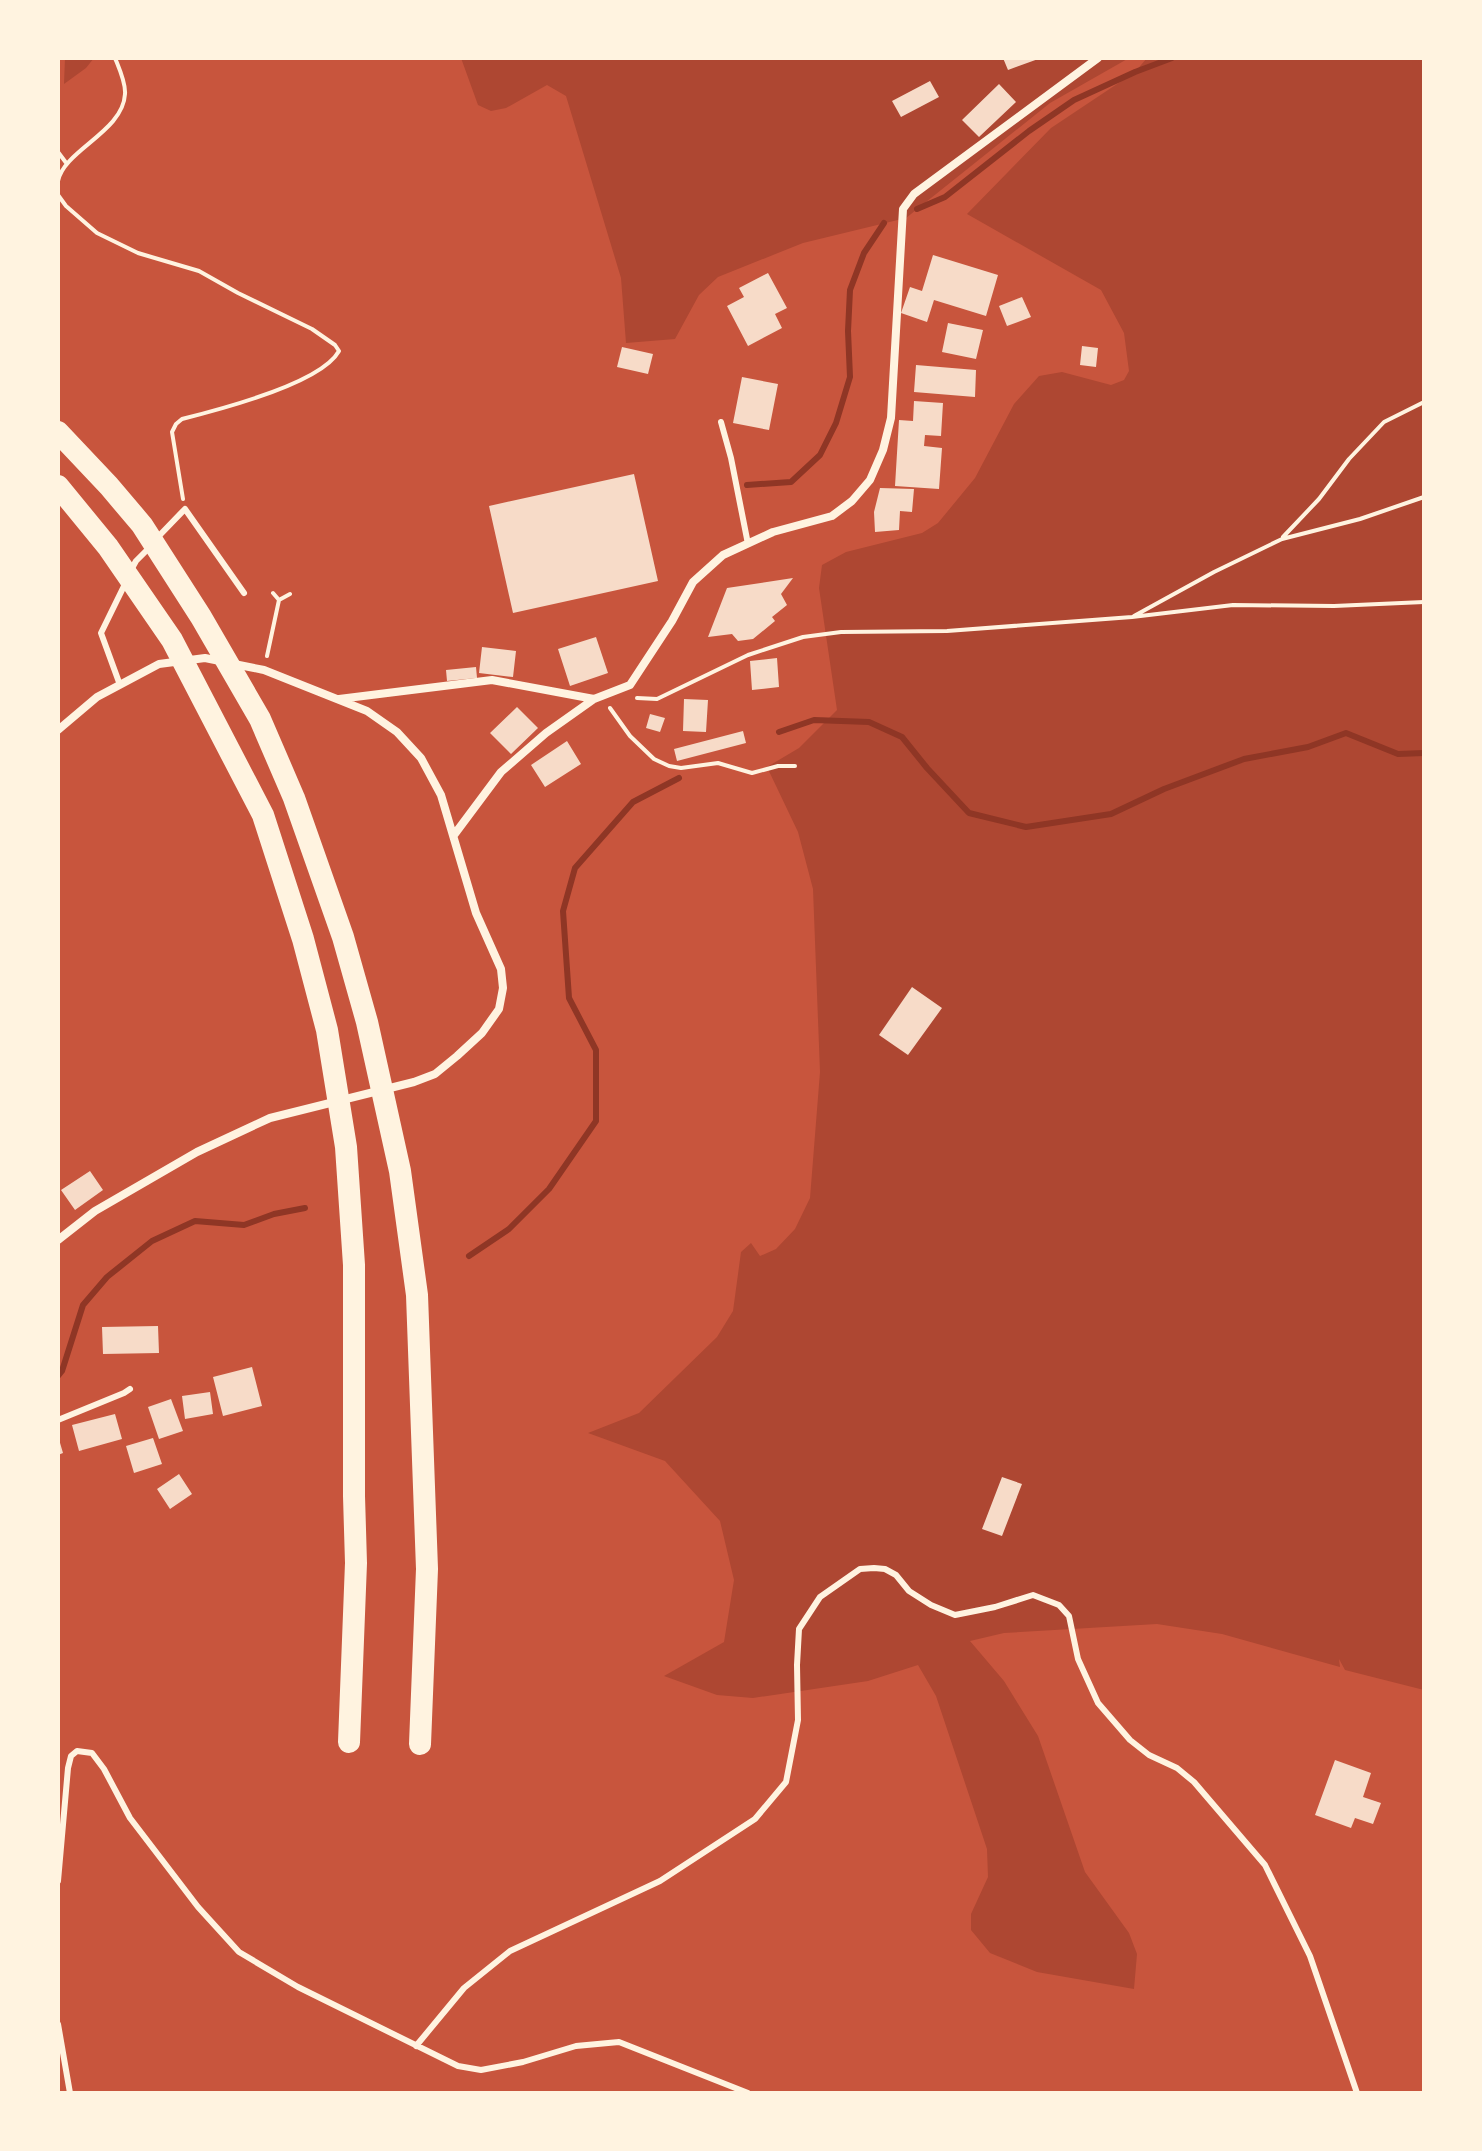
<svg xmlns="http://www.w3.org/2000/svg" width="1482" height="2151" font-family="Commissioner,sans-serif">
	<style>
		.green { fill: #ae4732 }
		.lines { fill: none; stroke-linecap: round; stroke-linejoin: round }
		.stream { stroke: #8f3625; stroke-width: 6 }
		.building { fill: #f7dbc8 }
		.path { stroke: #fff3e0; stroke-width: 4 }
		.service { stroke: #fff3e0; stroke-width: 6 }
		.minor { stroke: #fff3e0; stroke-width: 8 }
		.motorway { stroke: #fff3e0; stroke-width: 22 }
	</style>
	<rect width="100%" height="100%" fill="#c8553d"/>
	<path class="green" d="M 65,58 L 94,58 L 86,68 L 64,84 Z
		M 461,58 L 1129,58 L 1050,103 L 906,218 L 803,243 L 718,277 L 699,295 L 675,339 L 626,343 L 621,278 L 566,96 L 547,85 L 506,108 L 491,111 L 478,105 Z
		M 1147,58 L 1424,58 L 1424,1690 L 1345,1670 L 1339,1659 L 1340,1667 L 1222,1634 L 1157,1624 L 1004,1633 L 970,1641 L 1004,1681 L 1038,1736 L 1085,1872 L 1129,1933 L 1137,1954 L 1134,1989 L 1037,1972 L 990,1953 L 971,1930 L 971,1914 L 988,1877 L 987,1849 L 936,1696 L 918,1665 L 868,1681 L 753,1698 L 717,1695 L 664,1676 L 724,1642 L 734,1580 L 720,1521 L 665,1461 L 588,1433 L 639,1413 L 717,1337 L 733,1311 L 741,1252 L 751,1243 L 760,1256 L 776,1249 L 795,1229 L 810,1198 L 820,1072 L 813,889 L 798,832 L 767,767 L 799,748 L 837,710 L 819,588 L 822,565 L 846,552 L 922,533 L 938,523 L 975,478 L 1014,404 L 1039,376 L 1062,372 L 1111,385 L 1124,380 L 1129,371 L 1124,333 L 1101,290 L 967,214 L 1051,128 L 1135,72 Z"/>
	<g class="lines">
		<path class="stream" d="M 917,209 L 945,197 L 1029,131 L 1074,100 L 1135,72 L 1172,58
			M 747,485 L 791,482 L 820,455 L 836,423 L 850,377 L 848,331 L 850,290 L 864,253 L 884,223
			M 779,732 L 814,720 L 869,722 L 902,737 L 927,768 L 969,813 L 1026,827 L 1111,814 L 1164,789 L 1244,759 L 1308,747 L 1346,733 L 1398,754 L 1424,753
			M 469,1256 L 509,1229 L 549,1189 L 596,1121 L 596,1050 L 569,998 L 563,911 L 575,868 L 633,802 L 679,778
			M 58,1376 L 62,1371 L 83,1305 L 107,1277 L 152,1241 L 195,1221 L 244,1225 L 274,1214 L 305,1208"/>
	</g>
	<path class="building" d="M 1003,58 L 1041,58 L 1008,70 Z
		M 930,81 L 939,97 L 901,117 L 892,101 Z
		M 999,84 L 1016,102 L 979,137 L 962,120 Z
		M 933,255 L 998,275 L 986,316 L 934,300 L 927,322 L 901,313 L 910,287 L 922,291 Z
		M 768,273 L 787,308 L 775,314 L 782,328 L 748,346 L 727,306 L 744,297 L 739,288 Z
		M 1022,297 L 1031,317 L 1007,326 L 999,306 Z
		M 948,323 L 983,330 L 976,359 L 942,352 Z
		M 1082,346 L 1098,348 L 1096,367 L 1080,365 Z
		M 622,347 L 653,354 L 648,374 L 617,367 Z
		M 916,365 L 976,370 L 975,397 L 914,392 Z
		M 742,377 L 778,384 L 769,430 L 733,423 Z
		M 914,401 L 943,403 L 941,436 L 925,435 L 924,446 L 942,448 L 939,489 L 895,486 L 899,420 L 913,421 Z
		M 634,474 L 658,581 L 513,613 L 489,506 Z
		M 880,488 L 914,489 L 912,512 L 900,511 L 899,530 L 875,532 L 874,512 Z
		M 793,578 L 781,594 L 787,605 L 772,617 L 775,621 L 753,639 L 738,641 L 732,634 L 708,637 L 727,588 Z
		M 596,637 L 608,673 L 570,686 L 558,649 Z
		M 482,647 L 516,651 L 513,677 L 479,673 Z
		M 777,658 L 779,687 L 752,690 L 750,661 Z
		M 476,667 L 477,678 L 447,681 L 446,670 Z
		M 684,699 L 708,700 L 706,732 L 683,731 Z
		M 517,707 L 538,728 L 511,754 L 490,733 Z
		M 650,714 L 665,718 L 660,732 L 646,728 Z
		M 743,731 L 746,743 L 677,761 L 674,749 Z
		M 567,741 L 581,764 L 545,787 L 531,765 Z
		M 912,987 L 942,1008 L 908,1055 L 879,1035 Z
		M 90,1171 L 103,1190 L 75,1210 L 61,1190 Z
		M 158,1326 L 159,1353 L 103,1354 L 102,1327 Z
		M 252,1367 L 262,1406 L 223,1416 L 213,1377 Z
		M 210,1392 L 213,1414 L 185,1419 L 182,1396 Z
		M 171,1399 L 183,1431 L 159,1439 L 148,1407 Z
		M 115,1414 L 122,1439 L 79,1451 L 72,1425 Z
		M 58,1436 L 63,1453 L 58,1455 Z
		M 153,1438 L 162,1464 L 134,1473 L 126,1446 Z
		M 179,1474 L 192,1494 L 170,1509 L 157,1489 Z
		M 1002,1477 L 1022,1484 L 1002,1536 L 982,1529 Z
		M 1335,1760 L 1371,1773 L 1363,1797 L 1381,1803 L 1373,1824 L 1355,1818 L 1351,1828 L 1315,1815 Z"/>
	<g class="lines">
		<path class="path" d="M 58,152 L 67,164
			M 58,181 C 64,150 123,132 125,94 C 126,83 119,68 115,58
			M 58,195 L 66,206 L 97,233 L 138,253 L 199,271 L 238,293 L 312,329 L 335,345 L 339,351 C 321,384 218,410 182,419 L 176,424 L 172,432 L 183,499
			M 1283,537 L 1319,499 L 1349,459 L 1384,422 L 1424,402
			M 273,593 L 279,600
			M 1134,616 L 1214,572 L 1282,539 L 1360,519 L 1424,497
			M 267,656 L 279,600 L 290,594
			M 637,698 L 657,699 L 748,655 L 803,637 L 841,632 L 947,631 L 1132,617 L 1233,605 L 1334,606 L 1424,602
			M 610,708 L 630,736 L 654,759 L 669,766 L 681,768 L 718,763 L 752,773 L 778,766 L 795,766"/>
		<path class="service" d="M 721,422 L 731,458 L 748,544
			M 156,539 L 185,509 L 244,593
			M 131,570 L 136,561 L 149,548
			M 120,685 L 101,633 L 125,584
			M 58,1420 L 124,1393 L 130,1389
			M 58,1881 L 68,1768 L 71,1756 L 77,1751 L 92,1753 L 104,1769 L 130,1818 L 198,1907 L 239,1952 L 298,1987 L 458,2066 L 481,2070 L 523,2062 L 576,2046 L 619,2042 L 748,2093
			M 58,2024 L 70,2093
			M 416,2046 L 464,1988 L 510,1951 L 660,1881 L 755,1819 L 786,1782 L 798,1720 L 797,1665 L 799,1629 L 820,1597 L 860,1569 L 874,1568 L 885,1569 L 896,1575 L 909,1591 L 931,1605 L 955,1615 L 995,1607 L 1033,1595 L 1059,1605 L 1069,1616 L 1078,1659 L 1098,1703 L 1130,1740 L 1149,1755 L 1177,1768 L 1194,1782 L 1265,1865 L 1310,1956 L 1357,2093"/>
		<path class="minor" d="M 339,699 L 492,680 L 594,699
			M 58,730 L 97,697 L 159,664 L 205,658 L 220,661
			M 454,835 L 501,772 L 546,733 L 594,699 L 630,685 L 672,621 L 693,582 L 723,555 L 773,532 L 832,516 L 852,501 L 870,480 L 883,450 L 891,418 L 903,209 L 914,194 L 1098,58
			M 58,1240 L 95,1211 L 197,1152 L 270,1118 L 414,1082 L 435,1074 L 457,1056 L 482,1033 L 499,1009 L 503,988 L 501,969 L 476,913 L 441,795 L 421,758 L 397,732 L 367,711 L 264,670 L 234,664"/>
		<path class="motorway" d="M 58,432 L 109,486 L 142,525 L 201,617 L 260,719 L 294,798 L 343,937 L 367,1022 L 400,1171 L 417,1295 L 427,1569 L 420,1744
			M 58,486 L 108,547 L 172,640 L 263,815 L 303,939 L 327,1030 L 346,1147 L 354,1265 L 354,1496 L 356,1563 L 349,1742"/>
	</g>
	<rect width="1482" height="2151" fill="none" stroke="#fff3e0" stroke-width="120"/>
</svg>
